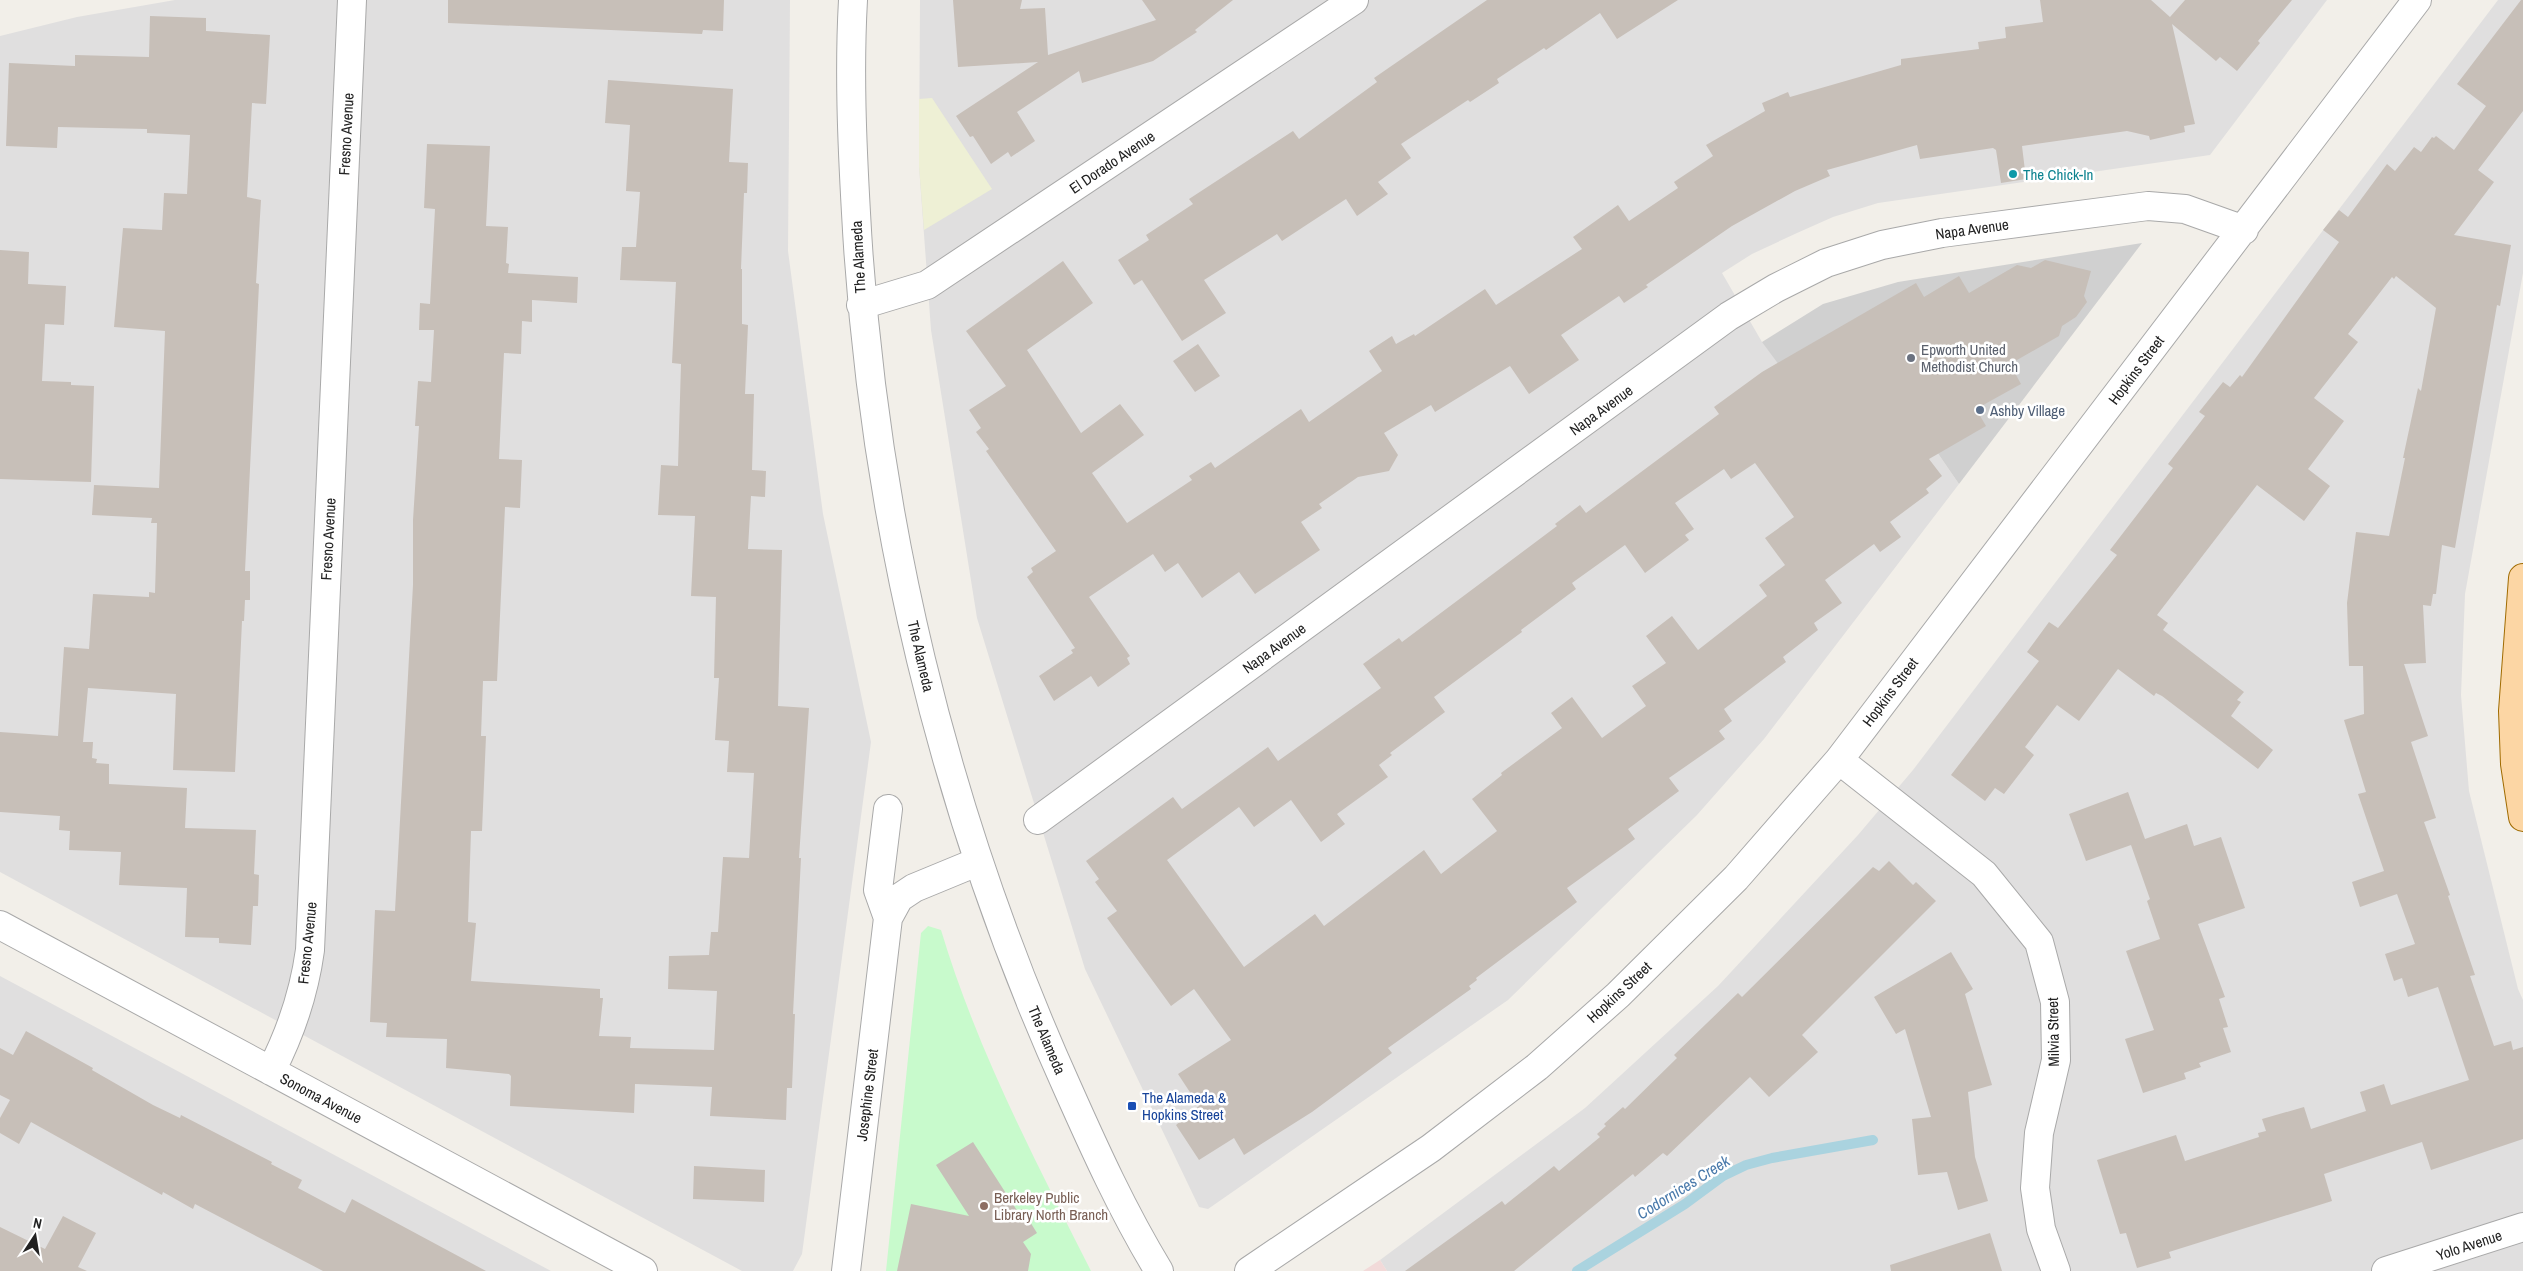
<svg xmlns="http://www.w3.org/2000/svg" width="2523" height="1271" font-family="'Archivo Narrow',sans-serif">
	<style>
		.residential { fill: #e0dfdf }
		.commercial { fill: #f2dad9 }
		.religious { fill: #d0d0d0 }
		.farmland { fill: #eef0d5 }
		.park { fill: #c8facc }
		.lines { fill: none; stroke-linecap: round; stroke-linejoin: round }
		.stream { stroke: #aad3df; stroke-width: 10 }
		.building { fill: #c7bfb8; fill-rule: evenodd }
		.minor-casing { stroke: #a9a9a9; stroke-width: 30 }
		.major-casing { stroke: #a06b00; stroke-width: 30 }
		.minor { stroke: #fff; stroke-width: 28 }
		.major { stroke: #fcd6a4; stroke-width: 28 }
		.culture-dot { fill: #0f9aa8; stroke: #fff; stroke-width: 2 }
		.worship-dot { fill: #6b7280; stroke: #fff; stroke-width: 2 }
		.service-dot { fill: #5c6f8a; stroke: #fff; stroke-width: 2 }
		.transit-dot { fill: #1a4fb4; stroke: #fff; stroke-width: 2 }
		.education-dot { fill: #8d6e63; stroke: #fff; stroke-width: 2 }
		.labels { text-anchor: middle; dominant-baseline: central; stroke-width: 5; stroke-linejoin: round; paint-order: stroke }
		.street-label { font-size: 15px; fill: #222; stroke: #fff }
		.culture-label { font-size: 15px; fill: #0d838f; stroke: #fff; text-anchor: start }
		.worship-label { font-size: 15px; fill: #5b616d; stroke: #fff; text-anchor: start }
		.service-label { font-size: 15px; fill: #4e5e75; stroke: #fff; text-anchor: start }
		.transit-label { font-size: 15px; fill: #164399; stroke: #fff; text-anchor: start }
		.education-label { font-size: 15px; fill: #785e54; stroke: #fff; text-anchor: start }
		.water-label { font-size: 16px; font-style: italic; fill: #4a7aab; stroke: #fff }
	</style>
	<rect width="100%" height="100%" fill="#f2efe9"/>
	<path class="residential" d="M 175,0 L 790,0 L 788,251 L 823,514 L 871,742 L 802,1254 L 793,1271 L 742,1271 L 0,872 L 0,36 L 77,17 Z
		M 920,0 L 2327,0 L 2210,155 L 1878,203 L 1833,217 L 1797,233 L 1752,254 L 1722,273 L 1762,342 L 1895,391 L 1959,484 L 1764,739 L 1697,815 L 1508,1000 L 1208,1209 L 1199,1207 L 1085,969 L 977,618 L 931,330 L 919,166 Z
		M 2498,0 L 2523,0 L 2523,273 L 2465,594 L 2461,695 L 2469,791 L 2518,989 L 2523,1000 L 2523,1271 L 1387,1271 L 1380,1260 L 1585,1108 L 1718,986 L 1858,835 L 1913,770 Z
		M 0,976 L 551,1271 L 0,1271 Z"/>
	<path class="commercial" d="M 1380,1260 L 1387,1271 L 1363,1271 Z"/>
	<path class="religious" d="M 2142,243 L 1959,484 L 1895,391 L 1832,436 L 1762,342 L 1823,304 L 1898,282 Z"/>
	<path class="farmland" d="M 932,98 L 992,189 L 924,230 L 919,166 L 919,99 Z"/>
	<path class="park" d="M 928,926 L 941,930 C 977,1050 1035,1160 1091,1271 L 886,1271 L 921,933 Z"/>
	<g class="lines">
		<path class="stream" d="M 1577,1271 L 1685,1204 L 1723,1176 L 1746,1165 L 1772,1158 L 1873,1140"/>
	</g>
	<path class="building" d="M 448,0 L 724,0 L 723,31 L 703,30 L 702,34 L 448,23 Z
		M 953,0 L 1022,0 L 1020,9 L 1045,8 L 1048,55 L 1156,20 L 1142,0 L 1233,0 L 1195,30 L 1197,32 L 1153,61 L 1082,83 L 1079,71 L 1017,112 L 1035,141 L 1011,157 L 1008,152 L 991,164 L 973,136 L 970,137 L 956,116 L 1038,62 L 958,67 Z
		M 1487,0 L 1678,0 L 1617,39 L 1600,13 L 1546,50 L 1544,48 L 1497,79 L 1499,83 L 1470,102 L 1468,100 L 1401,144 L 1411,158 L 1378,182 L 1388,194 L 1357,216 L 1346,199 L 1282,241 L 1277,234 L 1204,280 L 1226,313 L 1182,341 L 1142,280 L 1134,285 L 1118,260 L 1149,240 L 1146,235 L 1193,204 L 1189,199 L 1293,131 L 1299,139 L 1377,82 L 1374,78 Z
		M 2040,0 L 2151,0 L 2170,17 L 2185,0 L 2292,0 L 2258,41 L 2260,43 L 2237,71 L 2220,57 L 2216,61 L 2172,24 L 2195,124 L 2184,126 L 2185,132 L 2150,140 L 2149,136 L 2127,131 L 2022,146 L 2026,179 L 2001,183 L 1996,150 L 1993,148 L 1920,159 L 1917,145 L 1827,170 L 1830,176 L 1795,191 L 1732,226 L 1646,285 L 1648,287 L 1624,303 L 1619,296 L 1561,335 L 1579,360 L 1529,394 L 1510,366 L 1435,412 L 1431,405 L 1384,433 L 1398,455 L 1389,471 L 1358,477 L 1319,504 L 1322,508 L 1301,522 L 1320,550 L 1255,594 L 1239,572 L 1202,598 L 1178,563 L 1165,572 L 1153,554 L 1089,597 L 1130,656 L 1127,658 L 1130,664 L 1098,687 L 1091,676 L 1054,701 L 1039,676 L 1073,653 L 1071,650 L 1075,648 L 1027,577 L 1033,572 L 1031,568 L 1056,551 L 986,451 L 989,449 L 976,432 L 981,428 L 969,410 L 1006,386 L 966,331 L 1063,261 L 1093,303 L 1027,350 L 1081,433 L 1120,404 L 1144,435 L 1092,473 L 1127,523 L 1192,480 L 1189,476 L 1211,462 L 1215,468 L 1301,409 L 1309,422 L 1382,371 L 1369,351 L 1392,336 L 1396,344 L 1414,334 L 1415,336 L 1485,289 L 1496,305 L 1582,249 L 1573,237 L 1618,205 L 1629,221 L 1678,188 L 1674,182 L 1713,156 L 1706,145 L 1765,111 L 1762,103 L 1788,92 L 1790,97 L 1901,65 L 1901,59 L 1979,49 L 1978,42 L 2006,38 L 2005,27 L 2043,22 Z
		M 2521,0 L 2523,0 L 2523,111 L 2478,170 L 2494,182 L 2454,235 L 2511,245 L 2500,306 L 2497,305 L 2455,548 L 2442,545 L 2436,594 L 2433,594 L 2431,606 L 2423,605 L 2426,663 L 2404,664 L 2428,736 L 2411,742 L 2436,818 L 2424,822 L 2450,895 L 2448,896 L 2475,975 L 2470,976 L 2494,1046 L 2511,1041 L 2513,1050 L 2523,1047 L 2523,1139 L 2431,1170 L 2422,1142 L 2324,1174 L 2332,1201 L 2169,1252 L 2171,1258 L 2137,1268 L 2126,1233 L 2120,1234 L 2097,1160 L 2176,1135 L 2185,1161 L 2259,1137 L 2258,1133 L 2266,1131 L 2262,1119 L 2304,1107 L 2311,1129 L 2366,1111 L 2360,1092 L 2384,1084 L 2391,1105 L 2469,1080 L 2438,987 L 2408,997 L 2402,978 L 2394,981 L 2385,954 L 2415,944 L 2397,894 L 2360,907 L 2352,882 L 2384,871 L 2358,794 L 2366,792 L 2344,720 L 2364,714 L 2363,666 L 2349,666 L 2347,603 L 2356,532 L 2389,536 L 2405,458 L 2403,458 L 2418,388 L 2421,391 L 2436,308 L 2396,276 L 2394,279 L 2392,277 L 2348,334 L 2358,342 L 2314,398 L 2344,421 L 2308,469 L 2330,486 L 2304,521 L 2257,485 L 2157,615 L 2168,623 L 2163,630 L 2244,692 L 2237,700 L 2241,702 L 2231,716 L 2273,750 L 2258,769 L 2162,696 L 2156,693 L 2154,696 L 2118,669 L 2079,721 L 2057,705 L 2025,747 L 2034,755 L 2004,794 L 1995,788 L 1985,801 L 1951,775 L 2039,661 L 2027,652 L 2049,622 L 2058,628 L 2117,555 L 2110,550 L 2173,468 L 2168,464 L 2205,416 L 2199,412 L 2223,382 L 2230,387 L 2240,375 L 2242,377 L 2339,242 L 2323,230 L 2339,210 L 2348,217 L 2387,164 L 2395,171 L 2414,147 L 2421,152 L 2432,137 L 2434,138 L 2436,136 L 2454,150 L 2486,106 L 2457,84 Z
		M 150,16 L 206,18 L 206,31 L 270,35 L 266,104 L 252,103 L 247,197 L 261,200 L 256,283 L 259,284 L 245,571 L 250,571 L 250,600 L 245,600 L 244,621 L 242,621 L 235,772 L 173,770 L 176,694 L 88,688 L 83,742 L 93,742 L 92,758 L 97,759 L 96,763 L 109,764 L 109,784 L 187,788 L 185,828 L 256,830 L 254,874 L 259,875 L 258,906 L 253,906 L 251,945 L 219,943 L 219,938 L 185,937 L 187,888 L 119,885 L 121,852 L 69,850 L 70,831 L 59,830 L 60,816 L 0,812 L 0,732 L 58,736 L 64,647 L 89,649 L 93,594 L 149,597 L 149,592 L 155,593 L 157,523 L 151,523 L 152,518 L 92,515 L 94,485 L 159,488 L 165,331 L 114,327 L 123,228 L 162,230 L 164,193 L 187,194 L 190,135 L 147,133 L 147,129 L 58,127 L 57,148 L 6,146 L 9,63 L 75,66 L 75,55 L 149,57 Z
		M 608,80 L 733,89 L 729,162 L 748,163 L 747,193 L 744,193 L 741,269 L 742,269 L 742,324 L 748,325 L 745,394 L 754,394 L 752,470 L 766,471 L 765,497 L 751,496 L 748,549 L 782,550 L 778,706 L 809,708 L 799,858 L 801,858 L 793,1014 L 795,1014 L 792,1088 L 787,1088 L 786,1120 L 710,1116 L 712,1087 L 635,1084 L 634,1113 L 510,1106 L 511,1076 L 509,1074 L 446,1068 L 447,1039 L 386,1037 L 387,1023 L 370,1022 L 375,910 L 395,911 L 413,585 L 413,520 L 419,426 L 415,426 L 418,381 L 431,382 L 434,330 L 419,330 L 420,303 L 430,304 L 435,209 L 424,208 L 427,144 L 490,146 L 486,226 L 508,227 L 506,263 L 509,264 L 508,273 L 578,277 L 577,303 L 532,300 L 532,322 L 522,321 L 521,354 L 504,353 L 499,459 L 522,460 L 520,508 L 505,507 L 497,681 L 483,681 L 481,736 L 486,736 L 482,831 L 471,831 L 468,922 L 476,923 L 471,981 L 600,989 L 600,998 L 603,998 L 599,1036 L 631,1037 L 630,1048 L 714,1050 L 717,991 L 668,989 L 669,956 L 709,955 L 711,932 L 718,932 L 723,857 L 749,858 L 754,773 L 727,772 L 729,741 L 715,740 L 719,678 L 714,678 L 716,597 L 691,596 L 695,516 L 658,515 L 661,465 L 678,466 L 681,364 L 672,363 L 676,282 L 620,280 L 622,247 L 636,247 L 640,192 L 626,191 L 630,125 L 605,123 Z
		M 0,250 L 29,252 L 28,284 L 66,286 L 64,325 L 45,324 L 42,381 L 71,382 L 71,385 L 94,386 L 91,482 L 0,479 Z
		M 2045,260 L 2091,271 L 2084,296 L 2087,302 L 2076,317 L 2062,326 L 2059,336 L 2010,364 L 2021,384 L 1976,409 L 1986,426 L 1929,459 L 1942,476 L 1926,489 L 1929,493 L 1890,522 L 1901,537 L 1880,552 L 1874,544 L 1825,580 L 1842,603 L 1814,623 L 1818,630 L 1783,657 L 1786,662 L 1724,709 L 1732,721 L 1719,731 L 1725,739 L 1669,778 L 1679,791 L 1628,829 L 1635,839 L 1567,888 L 1577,902 L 1476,978 L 1477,980 L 1469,986 L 1471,989 L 1388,1048 L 1392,1053 L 1312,1112 L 1244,1155 L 1234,1138 L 1199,1160 L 1176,1125 L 1199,1106 L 1178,1074 L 1231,1040 L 1194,989 L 1171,1006 L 1107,918 L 1117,911 L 1095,882 L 1099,879 L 1086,861 L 1173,797 L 1182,809 L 1268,747 L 1278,761 L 1381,688 L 1363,664 L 1399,638 L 1402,642 L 1557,526 L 1555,524 L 1580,505 L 1586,513 L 1719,414 L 1714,407 L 1762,372 L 1916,283 L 1924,297 L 1959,276 L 1969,293 L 2017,265 L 2031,268 ZM 1755,463 L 1794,517 L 1765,538 L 1785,565 L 1759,585 L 1767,596 L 1698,650 L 1672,616 L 1646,636 L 1666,663 L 1632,686 L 1646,706 L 1602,738 L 1572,697 L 1551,713 L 1562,728 L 1501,773 L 1502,775 L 1472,799 L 1497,831 L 1441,874 L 1424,850 L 1324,926 L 1315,914 L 1244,967 L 1167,860 L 1239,807 L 1254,827 L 1291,800 L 1321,842 L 1345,824 L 1337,814 L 1388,777 L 1379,765 L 1392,755 L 1390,753 L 1445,712 L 1434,697 L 1522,632 L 1521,630 L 1576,589 L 1572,583 L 1625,545 L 1645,573 L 1689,540 L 1685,535 L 1694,529 L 1675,503 L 1724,469 L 1731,479 Z
		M 1198,344 L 1220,376 L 1195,392 L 1173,361 Z
		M 2128,792 L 2145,839 L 2187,824 L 2194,846 L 2221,837 L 2245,908 L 2198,924 L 2225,997 L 2219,999 L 2228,1027 L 2223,1028 L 2231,1052 L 2199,1063 L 2201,1067 L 2184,1073 L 2186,1079 L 2143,1093 L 2125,1039 L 2154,1030 L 2126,951 L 2160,939 L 2147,901 L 2150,899 L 2131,845 L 2086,861 L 2069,814 Z
		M 1889,861 L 1913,885 L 1916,882 L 1936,901 L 1802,1035 L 1818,1052 L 1769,1097 L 1750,1077 L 1667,1156 L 1663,1153 L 1635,1177 L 1633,1174 L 1514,1271 L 1405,1271 L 1502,1201 L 1505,1205 L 1554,1166 L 1559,1171 L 1600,1137 L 1597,1134 L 1606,1126 L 1604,1124 L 1623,1107 L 1625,1109 L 1677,1058 L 1674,1055 L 1738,993 L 1742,997 L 1873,867 L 1879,871 Z
		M 1951,952 L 1973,989 L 1965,994 L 1992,1085 L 1968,1092 L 1975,1157 L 1988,1201 L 1958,1210 L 1947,1172 L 1918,1175 L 1912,1119 L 1931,1117 L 1905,1029 L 1896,1034 L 1874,997 Z
		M 26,1031 L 93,1068 L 92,1070 L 153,1105 L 180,1118 L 181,1115 L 272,1162 L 271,1164 L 302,1180 L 298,1188 L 345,1213 L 352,1199 L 486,1271 L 323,1271 L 195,1204 L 193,1209 L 163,1192 L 162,1195 L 31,1122 L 19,1144 L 0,1133 L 0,1118 L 10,1100 L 0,1095 L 0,1048 L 13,1055 Z
		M 973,1142 L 1018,1212 L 1022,1209 L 1037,1233 L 1023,1242 L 1031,1254 L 1028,1271 L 897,1271 L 911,1204 L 969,1216 L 936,1165 Z
		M 694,1166 L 765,1170 L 764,1202 L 693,1199 Z
		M 63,1216 L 96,1233 L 78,1267 L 87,1271 L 0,1271 L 0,1227 L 45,1249 Z
		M 1990,1233 L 2002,1271 L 1891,1271 L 1890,1265 Z"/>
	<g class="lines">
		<g class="minor-casing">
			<path id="minor" d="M 853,0 C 849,71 852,142 856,213 C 872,514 943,812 1067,1087 C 1095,1150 1123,1212 1159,1271
				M 861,305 L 927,285 L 1354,0
				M 1839,760 L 1984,874 L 2039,942 L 2055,1002 L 2056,1060 L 2039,1133 L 2035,1188 L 2041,1229 L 2056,1271
				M 1038,820 L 1729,316 L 1776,288 L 1826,263 L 1882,245 L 1942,233 L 2148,206 L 2185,209 L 2244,230
				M 888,918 L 878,890 L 888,809
				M 0,925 L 643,1271
				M 271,1071 C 291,1032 304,994 310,950 L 352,0
				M 846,1271 L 888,918 L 899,898 L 914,888 L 977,862
				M 1249,1271 L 1431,1148 L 1537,1067 L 1618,995 L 1736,878 L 1839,760 L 2417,0
				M 2386,1271 L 2523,1227"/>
		</g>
		<g class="major-casing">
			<path id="major" d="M 2523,578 L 2513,711 L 2515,764 L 2523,817"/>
		</g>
		<use href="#minor" class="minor"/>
		<use href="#major" class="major"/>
	</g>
	<circle class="culture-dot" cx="2013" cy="174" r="5"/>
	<circle class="worship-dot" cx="1911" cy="358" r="5"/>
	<circle class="service-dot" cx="1980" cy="410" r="5"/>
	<rect class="transit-dot" x="1127" y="1101" width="10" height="10" rx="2.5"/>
	<circle class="education-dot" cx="984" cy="1206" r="5"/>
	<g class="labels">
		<g class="street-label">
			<text transform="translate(346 134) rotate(-87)">Fresno Avenue</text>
			<text transform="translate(1112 162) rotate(-34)">El Dorado Avenue</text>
			<text transform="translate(1972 229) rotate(-8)">Napa Avenue</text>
			<text transform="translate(858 257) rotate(-93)">The Alameda</text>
			<text transform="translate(2136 370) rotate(-53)">Hopkins Street</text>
			<text transform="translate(1601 410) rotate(-36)">Napa Avenue</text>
			<text transform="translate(328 539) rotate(-87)">Fresno Avenue</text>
			<text transform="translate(1274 648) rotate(-36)">Napa Avenue</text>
			<text transform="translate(921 656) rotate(77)">The Alameda</text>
			<text transform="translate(1890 692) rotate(-53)">Hopkins Street</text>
			<text transform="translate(307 943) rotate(-84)">Fresno Avenue</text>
			<text transform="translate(1619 992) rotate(-43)">Hopkins Street</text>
			<text transform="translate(2053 1032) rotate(-91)">Milvia Street</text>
			<text transform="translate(1047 1040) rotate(67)">The Alameda</text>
			<text transform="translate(867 1095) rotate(-83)">Josephine Street</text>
			<text transform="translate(321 1098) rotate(28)">Sonoma Avenue</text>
			<text transform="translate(2469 1245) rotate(-18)">Yolo Avenue</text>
		</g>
		<g class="culture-label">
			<text x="2023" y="174">The Chick-In</text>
		</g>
		<g class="worship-label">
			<text x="1921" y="349">Epworth United<tspan x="1921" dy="17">Methodist Church</tspan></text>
		</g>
		<g class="service-label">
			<text x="1990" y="410">Ashby Village</text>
		</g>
		<g class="transit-label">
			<text x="1142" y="1097">The Alameda &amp;<tspan x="1142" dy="17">Hopkins Street</tspan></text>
		</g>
		<g class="education-label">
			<text x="994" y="1197">Berkeley Public<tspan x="994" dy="17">Library North Branch</tspan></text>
		</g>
		<g class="water-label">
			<text transform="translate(1683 1187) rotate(-32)">Codornices Creek</text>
		</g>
	</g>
	<g transform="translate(35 1236) rotate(12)" stroke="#ffffff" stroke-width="4" paint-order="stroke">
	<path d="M0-4L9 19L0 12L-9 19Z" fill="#222222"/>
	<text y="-8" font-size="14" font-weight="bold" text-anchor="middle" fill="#222222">N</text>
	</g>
</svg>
